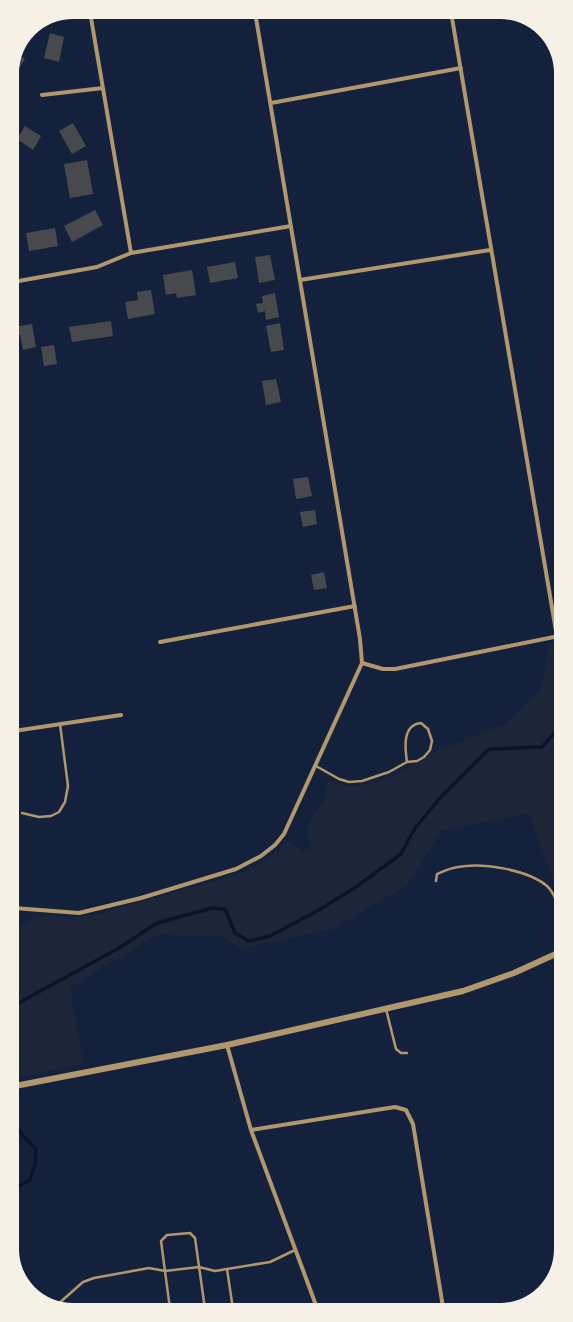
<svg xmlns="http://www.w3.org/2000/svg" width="573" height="1322" font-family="Helvetica,sans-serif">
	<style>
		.green { fill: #1d2539 }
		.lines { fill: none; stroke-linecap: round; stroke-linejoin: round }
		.stream { stroke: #0b132b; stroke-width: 3.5 }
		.building { fill: #48494c }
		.service { stroke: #b1986c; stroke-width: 2.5 }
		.minor { stroke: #b1986c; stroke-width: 4 }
		.tertiary { stroke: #b1986c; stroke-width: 6 }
	</style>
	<rect width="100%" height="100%" fill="#14213d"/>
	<path class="green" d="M 559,641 L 560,898 L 529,814 L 441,831 L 408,885 L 333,929 L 240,949 L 223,936 L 157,935 L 70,988 L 83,1064 L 15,1078 L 14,924 L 25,925 L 36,916 L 77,917 L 97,914 L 239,874 L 264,862 L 288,841 L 305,852 L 312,849 L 308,835 L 309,821 L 326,797 L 326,781 L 353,786 L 374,783 L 408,769 L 439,750 L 503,725 L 539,692 L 546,666 L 549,643 Z"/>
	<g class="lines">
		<path class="stream" d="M 15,1005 L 119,948 L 157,923 L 212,908 L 225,909 L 235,933 L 249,941 L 270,936 L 319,910 L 356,887 L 401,854 L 415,828 L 441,797 L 489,749 L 542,747 L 560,727
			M 15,1125 L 24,1137 L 36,1149 L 35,1165 L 30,1180 L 15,1188"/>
	</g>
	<path class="building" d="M 50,33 L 64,37 L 59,62 L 44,58 Z
		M 18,55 L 25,59 L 12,79 L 12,69 Z
		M 73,123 L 86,146 L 72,154 L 59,131 Z
		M 25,126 L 41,136 L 33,150 L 17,139 Z
		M 87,160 L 93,194 L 70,198 L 64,164 Z
		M 95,210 L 103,225 L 72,242 L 64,226 Z
		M 55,228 L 58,246 L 29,251 L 26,233 Z
		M 13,234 L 18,235 L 15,250 L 13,250 Z
		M 270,255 L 275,280 L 259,283 L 255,257 Z
		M 235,262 L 238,278 L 210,283 L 207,267 Z
		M 192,270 L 196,295 L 177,298 L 176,293 L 166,295 L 163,275 Z
		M 151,290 L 155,314 L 128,319 L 125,302 L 138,300 L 137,292 Z
		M 275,293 L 279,317 L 266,320 L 265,311 L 258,313 L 256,304 L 263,303 L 262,296 Z
		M 111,321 L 113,336 L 72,342 L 69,327 Z
		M 280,323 L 284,350 L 271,352 L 266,326 Z
		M 32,324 L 36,347 L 23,350 L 20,335 L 13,336 L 13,327 Z
		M 54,345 L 57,364 L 44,366 L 41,347 Z
		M 276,379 L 281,402 L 266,405 L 262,381 Z
		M 308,477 L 312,496 L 296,499 L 293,479 Z
		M 315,510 L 317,524 L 303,527 L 300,512 Z
		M 324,572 L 327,588 L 314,590 L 311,575 Z"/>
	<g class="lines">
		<path class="service" d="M 316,766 L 339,779 L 349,782 L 362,781 L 389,772 L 407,762 L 417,761 L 424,757 L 430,750 L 432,741 L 428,729 L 421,723 C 402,725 405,748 407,762
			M 22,813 L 39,817 L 51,816 L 59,812 L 65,802 L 68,786 L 60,724
			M 436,881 L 437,874 C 444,871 450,868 458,867 C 482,862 528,870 547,886 C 554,892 557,902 560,910
			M 386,1009 L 396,1049 L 401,1053 L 407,1053
			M 227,1269 L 233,1309
			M 57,1305 L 83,1282 L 94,1278 L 149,1268 L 165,1271 L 199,1267 L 215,1271 L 270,1262 L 295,1250
			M 170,1309 L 161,1241 L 167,1235 L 190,1233 L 195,1238 L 205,1309"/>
		<path class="minor" d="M 90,12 L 131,253
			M 451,12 L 557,637
			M 42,95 L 103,88
			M 271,103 L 461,68
			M 300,280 L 490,250
			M 13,282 L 97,267 L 131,253 L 291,226
			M 160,642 L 355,606
			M 362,663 L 383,669 L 395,669 L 559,636
			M 14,731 L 121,715
			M 14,908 L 79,913 L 141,898 L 236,869 L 261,856 L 275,845 L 284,834 L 362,663 L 360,639 L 255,12
			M 227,1045 L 251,1130 L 317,1308
			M 251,1130 L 395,1107 L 406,1110 L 413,1124 L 443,1307"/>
		<path class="tertiary" d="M 15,1086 L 227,1045 L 463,991 L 514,973 L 560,952"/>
	</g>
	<path d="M0 0H573V1322H0ZM73 19H500A54 54 0 0 1 554 73V1249A54 54 0 0 1 500 1303H73A54 54 0 0 1 19 1249V73A54 54 0 0 1 73 19Z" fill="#f6f1e7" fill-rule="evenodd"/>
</svg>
